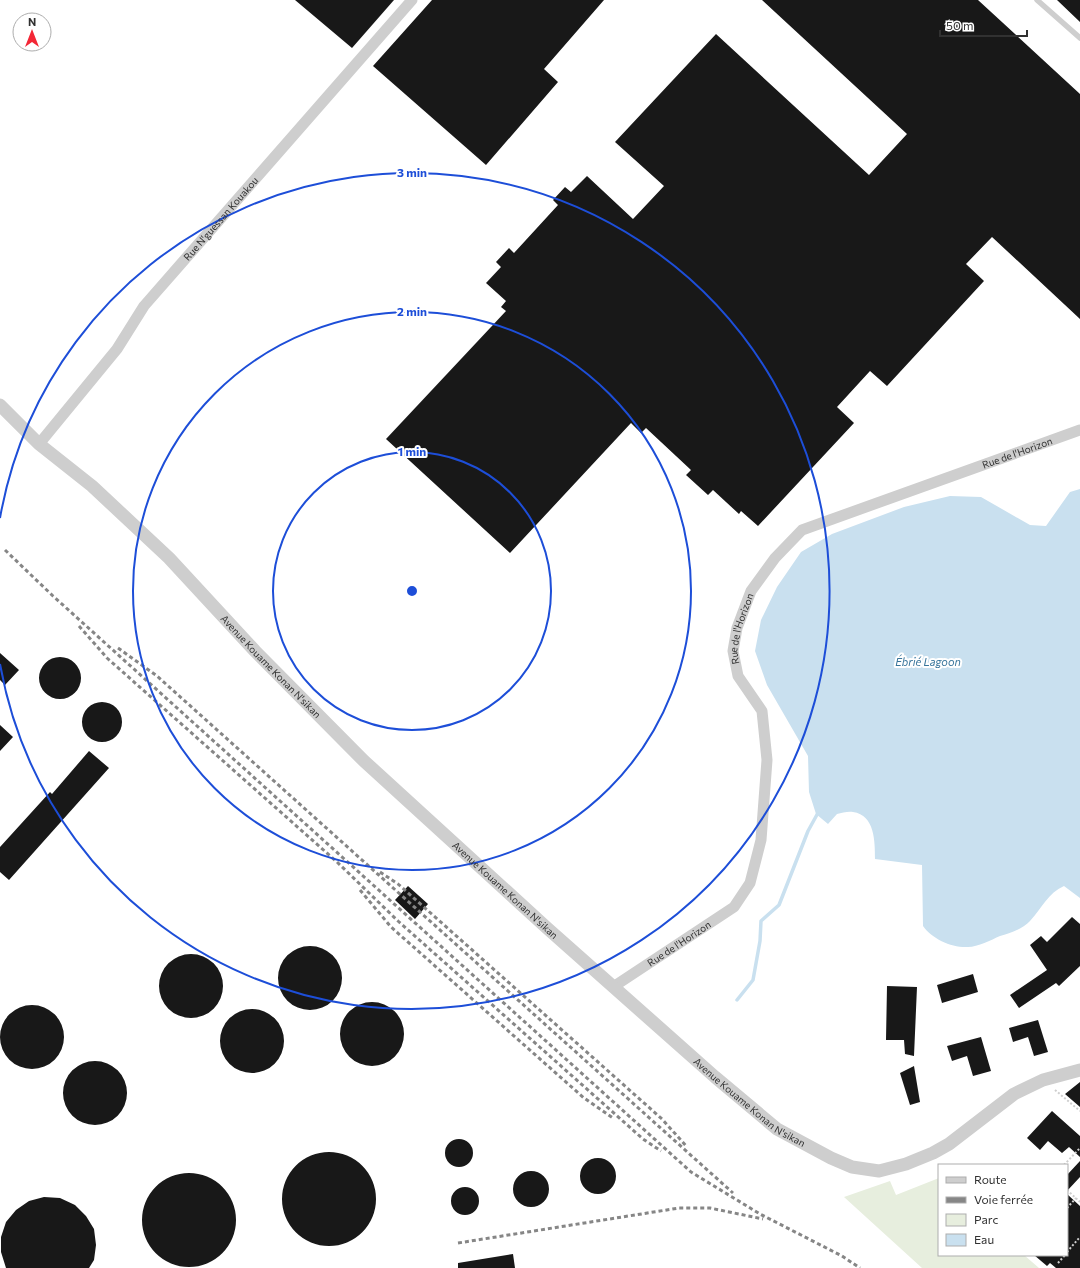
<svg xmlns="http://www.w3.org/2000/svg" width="1080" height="1268" font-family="Commissioner,sans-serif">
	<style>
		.green { fill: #e7eede }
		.water { fill: #c9e0ef }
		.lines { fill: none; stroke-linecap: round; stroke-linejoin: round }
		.stream { stroke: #c9e0ef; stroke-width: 3.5 }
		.building { fill: #181818 }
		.path { stroke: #cecece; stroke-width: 2; stroke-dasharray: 2 2; stroke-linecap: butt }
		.service { stroke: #cecece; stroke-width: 5.5 }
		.minor { stroke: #cecece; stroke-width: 11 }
		.tertiary { stroke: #cecece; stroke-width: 13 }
		.rail { stroke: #868686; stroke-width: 3; stroke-dasharray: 4 3; stroke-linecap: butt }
		.ring { fill: none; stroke: #1d4ed8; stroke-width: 2 }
		.labels { text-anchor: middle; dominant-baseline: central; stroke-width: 4; stroke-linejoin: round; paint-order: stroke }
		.street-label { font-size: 10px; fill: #313131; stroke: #fff }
		.water-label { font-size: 11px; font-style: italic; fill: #37749a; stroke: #fff }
		.centre { fill: #1d4ed8; stroke: #fff; stroke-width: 2 }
		.ring-label { font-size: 12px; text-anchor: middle; font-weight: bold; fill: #1d4ed8; stroke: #fff; stroke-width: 4; stroke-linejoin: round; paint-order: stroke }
	</style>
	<rect width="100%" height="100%" fill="#fff"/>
	<path class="green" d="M 939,1178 L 939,1255 L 1024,1255 L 1039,1268 L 922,1268 L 844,1197 L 890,1181 L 896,1195 Z"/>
	<path class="water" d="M 1080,489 L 1080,898 L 1064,886 C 1048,893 1042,908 1030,921 C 1023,929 1010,933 1000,936 C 991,940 978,947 968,947 C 952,948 932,939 923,926 L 922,865 L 875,859 C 875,842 875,815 853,812 C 848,811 842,813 837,814 L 828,824 L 816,814 L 809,792 L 808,756 L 767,685 L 755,651 L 761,620 L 777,587 L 801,552 L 832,534 L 904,507 L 950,496 L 981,497 L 1030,525 L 1046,526 L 1070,492 Z"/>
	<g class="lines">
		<path class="stream" d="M 737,1000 L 753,980 L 760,941 L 761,921 L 779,905 L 808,831 L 819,811"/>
	</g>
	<path class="building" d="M 295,0 L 394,0 L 352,48 Z
		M 432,0 L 604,0 L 544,69 L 558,82 L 486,165 L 373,66 Z
		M 762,0 L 978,0 L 1080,94 L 1080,319 L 992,237 L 966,264 L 984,281 L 887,386 L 870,371 L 837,407 L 854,423 L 758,526 L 741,511 L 739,514 L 713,490 L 708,495 L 686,475 L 691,470 L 646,428 L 641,433 L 631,423 L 510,553 L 386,439 L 506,311 L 501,307 L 506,301 L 486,283 L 501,267 L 496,262 L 509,248 L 514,253 L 558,205 L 553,200 L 565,187 L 571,192 L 587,176 L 633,219 L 664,186 L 615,142 L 716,34 L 869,175 L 907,134 Z
		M 1057,0 L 1080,0 L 1080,22 Z
		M 0,653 L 19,670 L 5,685 L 0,680 Z
		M39 678a21 21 0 1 1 42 0a21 21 0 1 1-42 0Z
		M82 722a20 20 0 1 1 40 0a20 20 0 1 1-40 0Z
		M 0,725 L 13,737 L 0,751 Z
		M 89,751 L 109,768 L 9,880 L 0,872 L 0,847 L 50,792 L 52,794 Z
		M 408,886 L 428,904 L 415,919 L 395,900 Z
		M 1072,917 L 1080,924 L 1080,966 L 1059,986 L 1056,983 L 1019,1008 L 1010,995 L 1047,970 L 1030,945 L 1041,936 L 1047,942 Z
		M278 978a32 32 0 1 1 64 0a32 32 0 1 1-64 0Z
		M159 986a32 32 0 1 1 64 0a32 32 0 1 1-64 0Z
		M 973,974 L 978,992 L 942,1003 L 937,985 Z
		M 887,986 L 917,987 L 914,1056 L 905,1054 L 904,1040 L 886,1040 Z
		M340 1034a32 32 0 1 1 64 0a32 32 0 1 1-64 0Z
		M0 1037a32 32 0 1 1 64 0a32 32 0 1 1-64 0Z
		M220 1041a32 32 0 1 1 64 0a32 32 0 1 1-64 0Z
		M 1038,1020 L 1048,1052 L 1034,1056 L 1028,1037 L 1013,1042 L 1009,1028 Z
		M 981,1037 L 991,1071 L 973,1076 L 967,1056 L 952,1061 L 947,1046 Z
		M63 1093a32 32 0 1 1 64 0a32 32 0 1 1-64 0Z
		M 914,1066 L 920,1102 L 910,1105 L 900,1073 Z
		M 1080,1082 L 1080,1107 L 1065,1094 Z
		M 1052,1111 L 1080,1136 L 1080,1157 L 1069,1147 L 1062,1153 L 1048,1141 L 1040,1150 L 1027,1138 Z
		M445 1153a14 14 0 1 1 28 0a14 14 0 1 1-28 0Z
		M282 1199a47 47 0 1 1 94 0a47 47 0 1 1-94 0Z
		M580 1176a18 18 0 1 1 36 0a18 18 0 1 1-36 0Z
		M 1080,1161 L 1080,1177 L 1067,1191 L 1067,1175 Z
		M513 1189a18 18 0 1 1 36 0a18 18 0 1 1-36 0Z
		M142 1220a47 47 0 1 1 94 0a47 47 0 1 1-94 0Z
		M451 1201a14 14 0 1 1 28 0a14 14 0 1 1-28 0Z
		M 1067,1194 L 1080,1206 L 1080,1268 L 1056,1268 L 1050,1263 L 1047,1266 L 1034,1255 L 1067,1255 Z
		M 44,1197 L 60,1198 L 75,1205 L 86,1216 L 94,1229 L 96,1245 L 94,1260 L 89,1268 L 6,1268 L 1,1252 L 1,1237 L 6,1222 L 16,1210 L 29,1201 Z
		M 513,1254 L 515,1268 L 458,1268 L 458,1263 Z"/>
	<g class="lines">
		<path class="path" d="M 1055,1090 L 1080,1111
			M 1064,1165 L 1080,1148
			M 1067,1190 L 1080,1202
			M 1067,1208 L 1076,1198
			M 1067,1252 L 1080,1237
			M 1058,1263 L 1065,1255"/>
		<path class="service" d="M 1037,0 L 1080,38"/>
		<g class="minor">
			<path id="s1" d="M 39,444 L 117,349 L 144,306 L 412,0"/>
			<path id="s2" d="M 613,987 L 734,907 L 750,883 L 761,840 L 767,760 L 762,711 L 738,676 L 733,651 L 737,628 L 751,591 L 775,558 L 802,530 L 1080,430"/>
		</g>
		<path class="tertiary" id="s3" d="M 0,405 L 39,444 L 92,486 L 169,558 L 255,651 L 364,761 L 547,928 L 715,1077 L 777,1129 L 831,1158 L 852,1167 L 879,1171 L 906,1164 L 933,1153 L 949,1144 L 1014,1094 L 1043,1080 L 1080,1070"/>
		<path class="rail" d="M 5,550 L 53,596 L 691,1172 L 760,1214 L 842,1256 L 860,1268
			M 79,626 L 107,658 L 337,862 L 398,921 L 643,1139 L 661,1151
			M 118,648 L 157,676 L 733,1193
			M 380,872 L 398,884 L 662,1119 L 687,1147
			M 360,890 L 391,927 L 584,1098 L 613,1118
			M 458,1243 L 679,1208 L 710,1208 L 763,1219"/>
	</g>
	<g class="ring">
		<circle cx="412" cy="591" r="139"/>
		<circle cx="412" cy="591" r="279"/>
		<path d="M0 518A418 418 0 1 1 0 664"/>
	</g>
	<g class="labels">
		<g class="street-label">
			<text stroke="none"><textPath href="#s1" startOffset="290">Rue N'guessan Kouakou</textPath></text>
			<text stroke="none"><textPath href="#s2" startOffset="787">Rue de l'Horizon</textPath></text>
			<text stroke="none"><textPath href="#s2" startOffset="439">Rue de l'Horizon</textPath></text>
			<text stroke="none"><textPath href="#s3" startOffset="377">Avenue Kouame Konan N'sikan</textPath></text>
			<text stroke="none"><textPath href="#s3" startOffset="701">Avenue Kouame Konan N'sikan</textPath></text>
			<text stroke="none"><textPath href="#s2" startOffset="79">Rue de l'Horizon</textPath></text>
			<text stroke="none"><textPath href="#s3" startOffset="1025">Avenue Kouame Konan N'sikan</textPath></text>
		</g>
		<g class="water-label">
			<text x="928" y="661">Ébrié Lagoon</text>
		</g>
	</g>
	<circle cx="412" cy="591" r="6" class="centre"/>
	<g class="ring-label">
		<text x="412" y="177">3 min</text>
		<text x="412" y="316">2 min</text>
		<text x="412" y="456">1 min</text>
	</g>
	<rect x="938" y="1164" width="130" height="92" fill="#ffffff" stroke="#adadad"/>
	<rect x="946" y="1177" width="20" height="6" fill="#cecece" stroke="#adadad"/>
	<text x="974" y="1184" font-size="12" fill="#313131">Route</text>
	<rect x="946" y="1197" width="20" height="6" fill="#868686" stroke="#adadad"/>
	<text x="974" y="1204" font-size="12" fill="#313131">Voie ferrée</text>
	<rect x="946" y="1214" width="20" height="12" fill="#e7eede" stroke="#adadad"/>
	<text x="974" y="1224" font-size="12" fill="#313131">Parc</text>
	<rect x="946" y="1234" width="20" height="12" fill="#c9e0ef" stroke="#adadad"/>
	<text x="974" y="1244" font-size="12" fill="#313131">Eau</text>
	<g transform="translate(32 32)"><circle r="19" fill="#ffffff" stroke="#adadad"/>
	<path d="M0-3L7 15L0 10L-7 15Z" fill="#f32736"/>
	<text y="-6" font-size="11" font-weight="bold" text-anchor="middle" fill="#313131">N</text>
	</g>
	<path d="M940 30v6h87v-6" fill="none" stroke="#313131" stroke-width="2"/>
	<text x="946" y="30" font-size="12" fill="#313131" stroke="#ffffff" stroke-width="3" paint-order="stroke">50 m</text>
</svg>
